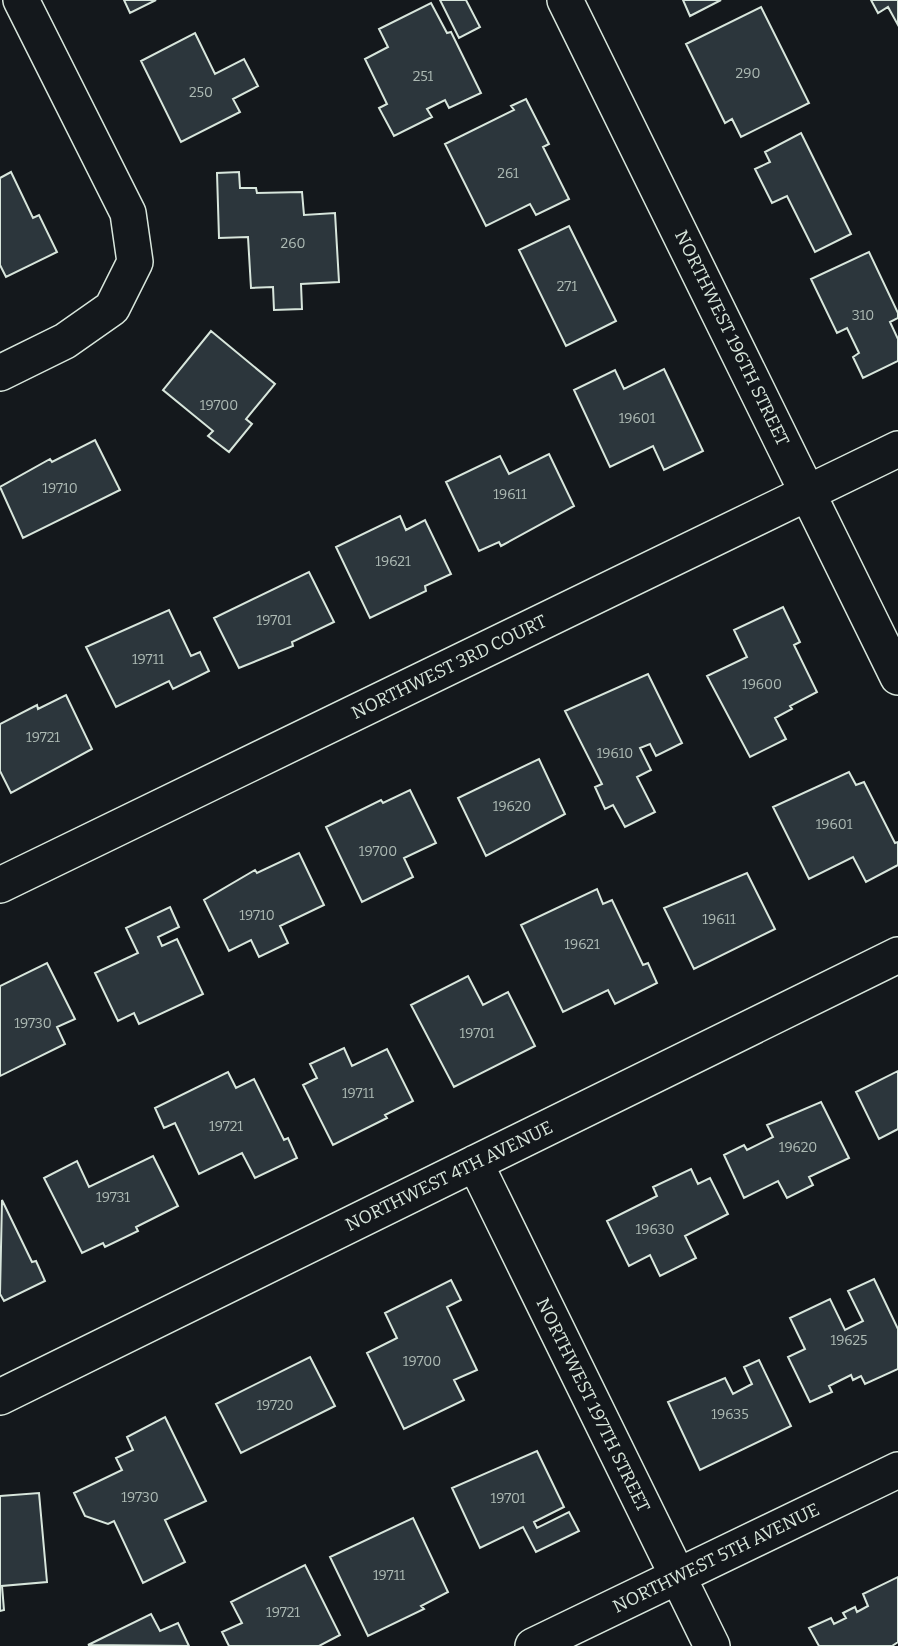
<svg xmlns="http://www.w3.org/2000/svg" width="898" height="1646" font-family="Bitter,serif">
	<style>
		.building { fill: #2c363c; stroke: #d8e6dc; stroke-width: 2 }
		.lines { fill: none; stroke-linecap: round; stroke-linejoin: round }
		.minor-casing { stroke: #d8e6dc; stroke-width: 38 }
		.minor { stroke: #14181c; stroke-width: 35 }
		.labels { text-anchor: middle; dominant-baseline: central; stroke-width: 5; stroke-linejoin: round; paint-order: stroke }
		.number-label { font-size: 14px; fill: #adbab4 }
		.street-label { font-size: 18px; fill: #d8e6dc; stroke: #14181c }
	</style>
	<rect width="100%" height="100%" fill="#14181c"/>
	<path class="building" d="M 124,0 L 156,0 L 130,13 Z
		M 440,0 L 466,0 L 480,27 L 459,38 Z
		M 683,0 L 721,0 L 690,16 Z
		M 871,0 L 898,0 L 898,25 L 888,7 L 878,13 Z
		M 431,3 L 447,33 L 451,32 L 481,93 L 449,108 L 445,100 L 427,109 L 432,117 L 394,136 L 379,108 L 387,104 L 365,59 L 388,47 L 379,29 Z
		M 761,7 L 809,103 L 741,137 L 732,119 L 725,123 L 686,44 Z
		M 195,33 L 215,74 L 244,59 L 258,86 L 233,99 L 240,112 L 181,142 L 141,61 Z
		M 526,99 L 549,144 L 543,147 L 569,199 L 536,215 L 530,204 L 486,226 L 445,144 L 514,110 L 511,106 Z
		M 801,133 L 851,234 L 815,252 L 787,196 L 772,203 L 755,169 L 770,162 L 765,152 Z
		M 11,172 L 33,218 L 39,215 L 57,252 L 6,277 L 0,265 L 0,178 Z
		M 239,172 L 240,188 L 256,188 L 257,193 L 302,192 L 304,215 L 335,213 L 339,282 L 301,284 L 302,309 L 274,310 L 273,287 L 251,288 L 248,237 L 219,238 L 217,173 Z
		M 569,226 L 616,321 L 566,346 L 519,250 Z
		M 869,252 L 898,313 L 898,318 L 890,322 L 898,339 L 898,361 L 863,378 L 853,357 L 859,353 L 847,328 L 837,333 L 811,279 Z
		M 211,331 L 275,384 L 246,419 L 252,424 L 229,452 L 208,436 L 213,431 L 163,390 Z
		M 664,369 L 703,451 L 664,470 L 653,446 L 610,467 L 574,390 L 615,370 L 624,389 Z
		M 95,440 L 120,490 L 23,538 L 0,487 L 50,459 L 52,462 Z
		M 549,454 L 574,506 L 501,546 L 499,542 L 479,551 L 446,482 L 500,456 L 509,474 Z
		M 400,516 L 406,530 L 425,520 L 451,574 L 425,586 L 426,591 L 370,618 L 336,547 Z
		M 309,572 L 334,622 L 292,642 L 293,646 L 239,668 L 214,618 Z
		M 783,607 L 800,642 L 794,645 L 817,692 L 790,706 L 792,709 L 775,718 L 786,739 L 750,757 L 707,676 L 747,657 L 734,630 Z
		M 169,610 L 191,656 L 200,652 L 209,671 L 173,689 L 169,681 L 116,707 L 86,647 Z
		M 648,674 L 682,743 L 656,756 L 650,744 L 640,748 L 651,770 L 637,777 L 655,812 L 625,827 L 613,805 L 605,809 L 595,787 L 602,784 L 565,711 Z
		M 66,695 L 92,749 L 11,793 L 0,771 L 0,724 L 37,705 L 38,709 Z
		M 539,759 L 565,814 L 486,856 L 458,798 Z
		M 849,772 L 856,785 L 864,782 L 895,843 L 898,842 L 898,865 L 866,882 L 853,857 L 809,879 L 773,807 Z
		M 410,790 L 436,843 L 404,858 L 413,877 L 362,902 L 326,827 L 381,800 L 383,803 Z
		M 299,853 L 324,905 L 280,926 L 288,943 L 259,957 L 251,940 L 229,951 L 204,900 L 255,870 L 257,873 Z
		M 747,873 L 775,929 L 694,969 L 664,908 Z
		M 597,889 L 603,904 L 612,900 L 643,965 L 648,963 L 657,983 L 615,1004 L 608,990 L 563,1012 L 521,925 Z
		M 170,907 L 179,927 L 158,937 L 162,946 L 177,939 L 203,994 L 139,1024 L 134,1013 L 118,1021 L 95,973 L 138,953 L 126,928 Z
		M 47,963 L 75,1019 L 57,1027 L 65,1044 L 0,1076 L 0,986 Z
		M 468,976 L 483,1005 L 508,992 L 535,1046 L 454,1087 L 411,1005 Z
		M 344,1048 L 352,1066 L 387,1049 L 413,1101 L 385,1115 L 387,1118 L 333,1145 L 303,1085 L 317,1078 L 310,1064 Z
		M 898,1071 L 898,1129 L 879,1139 L 856,1092 Z
		M 228,1072 L 236,1088 L 254,1079 L 284,1140 L 288,1138 L 297,1158 L 255,1178 L 242,1153 L 199,1174 L 175,1123 L 164,1128 L 155,1108 Z
		M 821,1102 L 849,1158 L 809,1177 L 813,1185 L 787,1198 L 778,1181 L 744,1198 L 724,1155 L 744,1145 L 747,1150 L 773,1137 L 767,1125 Z
		M 153,1156 L 178,1206 L 136,1227 L 138,1231 L 105,1247 L 103,1243 L 82,1253 L 44,1178 L 77,1161 L 89,1187 Z
		M 691,1169 L 698,1184 L 710,1178 L 728,1214 L 685,1236 L 696,1258 L 660,1276 L 650,1255 L 629,1266 L 607,1221 L 657,1196 L 653,1187 Z
		M 2,1200 L 32,1262 L 36,1261 L 45,1281 L 4,1301 L 0,1294 Z
		M 874,1279 L 898,1329 L 898,1369 L 865,1384 L 861,1376 L 853,1380 L 851,1375 L 829,1386 L 832,1392 L 810,1402 L 788,1357 L 805,1349 L 790,1318 L 830,1299 L 845,1330 L 863,1321 L 848,1291 Z
		M 451,1280 L 461,1300 L 447,1307 L 477,1370 L 454,1380 L 464,1400 L 404,1429 L 367,1353 L 397,1338 L 385,1313 Z
		M 310,1357 L 335,1406 L 241,1453 L 216,1404 Z
		M 759,1360 L 791,1426 L 700,1470 L 668,1402 L 725,1378 L 733,1394 L 752,1384 L 744,1367 Z
		M 165,1417 L 206,1501 L 165,1520 L 185,1562 L 143,1583 L 114,1521 L 108,1524 L 85,1516 L 74,1493 L 122,1470 L 116,1458 L 133,1450 L 127,1437 Z
		M 537,1451 L 564,1507 L 534,1522 L 537,1528 L 569,1512 L 579,1531 L 536,1552 L 523,1527 L 480,1548 L 452,1488 Z
		M 39,1493 L 47,1582 L 2,1586 L 4,1610 L 0,1611 L 0,1496 Z
		M 413,1518 L 448,1592 L 421,1606 L 424,1609 L 368,1636 L 330,1557 Z
		M 305,1565 L 340,1635 L 319,1646 L 229,1646 L 222,1632 L 242,1623 L 231,1602 Z
		M 898,1577 L 898,1642 L 892,1646 L 819,1646 L 809,1628 L 831,1618 L 834,1624 L 846,1618 L 843,1613 L 855,1607 L 857,1612 L 868,1606 L 863,1594 Z
		M 151,1614 L 160,1631 L 178,1623 L 189,1646 L 88,1645 Z"/>
	<g class="lines">
		<g class="minor-casing">
			<path id="minor" d="M 565,0 L 898,677
				M 0,373 L 65,341 L 112,308 L 135,262 L 128,213 L 21,0
				M 0,885 L 898,449
				M 475,1163 L 712,1646
				M 0,1397 L 898,955
				M 533,1646 L 898,1470"/>
		</g>
		<use href="#minor" class="minor"/>
	</g>
	<g class="labels">
		<g class="number-label">
			<text x="748" y="73">290</text>
			<text x="423" y="76">251</text>
			<text x="201" y="92">250</text>
			<text x="508" y="173">261</text>
			<text x="293" y="243">260</text>
			<text x="567" y="286">271</text>
			<text x="863" y="315">310</text>
			<text x="219" y="405">19700</text>
			<text x="637" y="418">19601</text>
			<text x="60" y="488">19710</text>
			<text x="510" y="494">19611</text>
			<text x="393" y="561">19621</text>
			<text x="274" y="620">19701</text>
			<text x="148" y="659">19711</text>
			<text x="762" y="684">19600</text>
			<text x="43" y="737">19721</text>
			<text x="615" y="753">19610</text>
			<text x="512" y="806">19620</text>
			<text x="834" y="824">19601</text>
			<text x="378" y="851">19700</text>
			<text x="257" y="915">19710</text>
			<text x="719" y="919">19611</text>
			<text x="582" y="944">19621</text>
			<text x="33" y="1023">19730</text>
			<text x="477" y="1033">19701</text>
			<text x="358" y="1093">19711</text>
			<text x="226" y="1126">19721</text>
			<text x="798" y="1147">19620</text>
			<text x="113" y="1197">19731</text>
			<text x="655" y="1229">19630</text>
			<text x="849" y="1340">19625</text>
			<text x="422" y="1361">19700</text>
			<text x="275" y="1405">19720</text>
			<text x="730" y="1414">19635</text>
			<text x="140" y="1497">19730</text>
			<text x="508" y="1498">19701</text>
			<text x="389" y="1575">19711</text>
			<text x="283" y="1612">19721</text>
		</g>
		<g class="street-label">
			<text transform="translate(732 338) rotate(64)">NORTHWEST 196TH STREET</text>
			<text transform="translate(449 667) rotate(-26)">NORTHWEST 3RD COURT</text>
			<text transform="translate(449 1176) rotate(-26)">NORTHWEST 4TH AVENUE</text>
			<text transform="translate(593 1405) rotate(64)">NORTHWEST 197TH STREET</text>
			<text transform="translate(716 1558) rotate(-26)">NORTHWEST 5TH AVENUE</text>
		</g>
	</g>
</svg>
